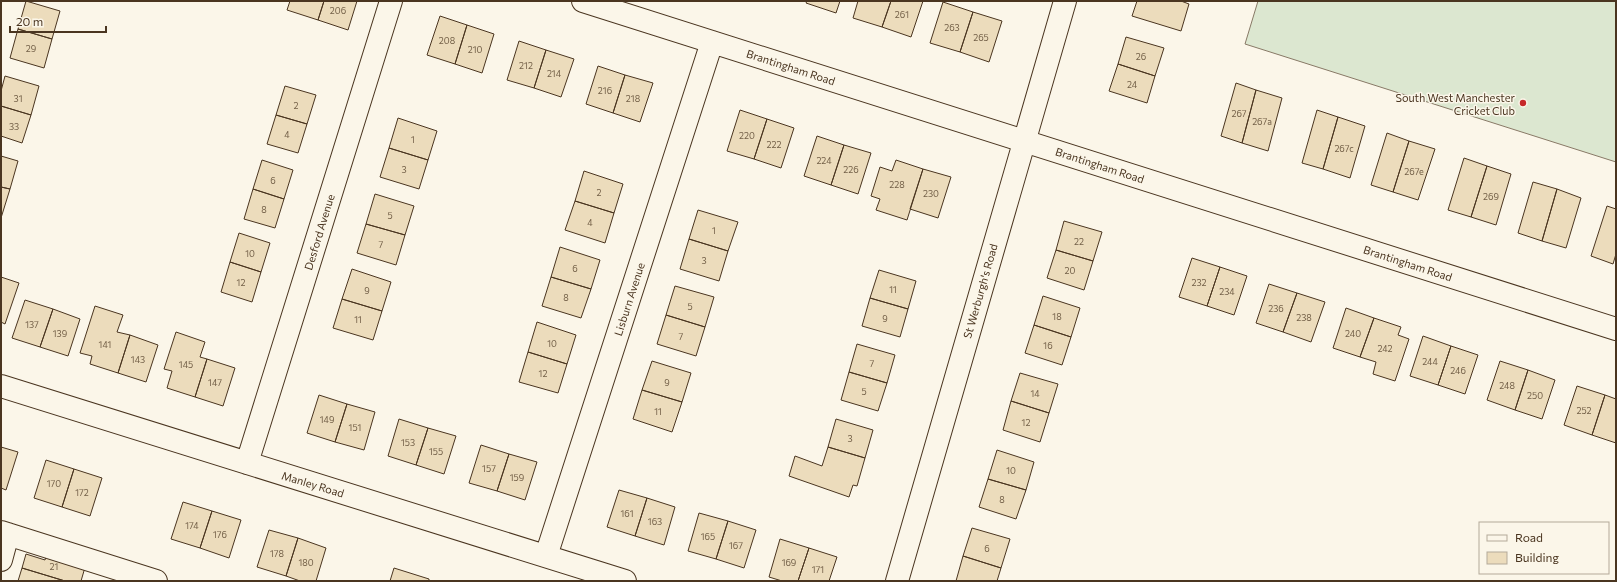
<svg xmlns="http://www.w3.org/2000/svg" width="1617" height="582" font-family="Commissioner,sans-serif">
	<style>
		.garden { fill: #dce7d0; stroke: #887966 }
		.building { fill: #ecdcbc; stroke: #4a3520 }
		.lines { fill: none; stroke-linecap: round; stroke-linejoin: round }
		.minor-casing { stroke: #4a3520; stroke-width: 24 }
		.minor { stroke: #fbf6e9; stroke-width: 22 }
		.poi-dot { fill: #c62828; stroke: #fbf6e9; stroke-width: 1.5 }
		.labels { text-anchor: middle; dominant-baseline: central; stroke-width: 3; stroke-linejoin: round; paint-order: stroke }
		.number-label { font-size: 9px; fill: #725f47 }
		.street-label { font-size: 11px; fill: #4a3520; stroke: #fbf6e9 }
		.poi-label { font-size: 11px; fill: #4a3520; stroke: #fbf6e9; text-anchor: end }
	</style>
	<rect width="100%" height="100%" fill="#fbf6e9"/>
	<path class="garden" d="M 1258,1 L 1616,1 L 1616,162 L 1245,44 Z"/>
	<path class="building" d="M 26,1 L 60,11 L 52,39 L 18,29 Z
		M 290,1 L 324,1 L 318,20 L 287,10 Z
		M 324,1 L 357,1 L 348,30 L 318,20 Z
		M 807,1 L 840,1 L 836,13 L 806,3 Z
		M 858,1 L 891,1 L 882,27 L 853,18 Z
		M 891,1 L 923,1 L 911,37 L 882,27 Z
		M 1137,1 L 1181,1 L 1189,4 L 1181,31 L 1132,16 Z
		M 943,2 L 973,12 L 960,52 L 930,43 Z
		M 973,12 L 1002,21 L 989,62 L 960,52 Z
		M 440,16 L 467,25 L 455,64 L 427,55 Z
		M 467,25 L 494,34 L 482,73 L 455,64 Z
		M 18,29 L 52,39 L 44,68 L 10,58 Z
		M 1126,37 L 1164,48 L 1155,76 L 1118,64 Z
		M 519,41 L 546,50 L 534,88 L 507,80 Z
		M 546,50 L 574,59 L 561,97 L 534,88 Z
		M 1118,64 L 1155,76 L 1147,103 L 1109,91 Z
		M 598,66 L 625,75 L 613,113 L 586,104 Z
		M 625,75 L 653,83 L 640,122 L 613,113 Z
		M 5,76 L 39,86 L 31,115 L 1,106 L 1,91 Z
		M 1236,83 L 1256,90 L 1242,143 L 1221,136 Z
		M 285,86 L 316,95 L 307,124 L 276,115 Z
		M 1256,90 L 1282,98 L 1268,151 L 1242,143 Z
		M 1,106 L 31,115 L 22,143 L 1,136 Z
		M 740,110 L 767,119 L 754,159 L 727,151 Z
		M 1317,110 L 1338,117 L 1323,169 L 1302,163 Z
		M 276,115 L 307,124 L 298,153 L 267,144 Z
		M 1338,117 L 1365,126 L 1350,178 L 1323,169 Z
		M 398,118 L 437,131 L 428,160 L 389,148 Z
		M 767,119 L 794,128 L 781,168 L 754,159 Z
		M 1387,133 L 1409,141 L 1393,192 L 1371,185 Z
		M 817,136 L 844,145 L 831,185 L 804,176 Z
		M 1409,141 L 1435,149 L 1418,200 L 1393,192 Z
		M 844,145 L 871,153 L 858,194 L 831,185 Z
		M 389,148 L 428,160 L 419,189 L 380,177 Z
		M 1,156 L 18,161 L 10,189 L 1,187 Z
		M 1464,158 L 1487,166 L 1471,217 L 1448,210 Z
		M 262,160 L 293,170 L 284,199 L 253,189 Z
		M 896,160 L 923,169 L 907,220 L 876,210 L 880,199 L 871,196 L 880,167 L 892,171 Z
		M 1487,166 L 1511,174 L 1496,225 L 1471,217 Z
		M 923,169 L 951,177 L 938,218 L 910,209 Z
		M 584,171 L 623,184 L 614,213 L 575,201 Z
		M 1533,182 L 1557,189 L 1542,241 L 1518,233 Z
		M 1,187 L 10,189 L 1,218 Z
		M 253,189 L 284,199 L 275,228 L 244,219 Z
		M 1557,189 L 1581,198 L 1566,248 L 1542,241 Z
		M 375,194 L 414,206 L 405,235 L 366,224 Z
		M 575,201 L 614,213 L 605,243 L 565,230 Z
		M 1607,206 L 1616,209 L 1616,254 L 1613,264 L 1591,256 Z
		M 698,210 L 738,222 L 728,251 L 689,239 Z
		M 1064,221 L 1102,232 L 1093,261 L 1056,250 Z
		M 366,224 L 405,235 L 396,265 L 357,253 Z
		M 239,233 L 270,243 L 261,272 L 230,262 Z
		M 689,239 L 728,251 L 719,281 L 680,269 Z
		M 560,247 L 600,260 L 591,289 L 551,277 Z
		M 1056,250 L 1093,261 L 1084,290 L 1047,278 Z
		M 1192,258 L 1220,267 L 1207,306 L 1179,297 Z
		M 230,262 L 261,272 L 252,302 L 221,292 Z
		M 1220,267 L 1247,276 L 1234,315 L 1207,306 Z
		M 352,269 L 391,282 L 382,311 L 342,299 Z
		M 879,270 L 916,281 L 908,309 L 870,298 Z
		M 1,277 L 19,283 L 5,324 L 1,322 Z
		M 551,277 L 591,289 L 581,318 L 542,306 Z
		M 1269,284 L 1297,293 L 1283,332 L 1256,323 Z
		M 675,286 L 714,297 L 705,327 L 666,315 Z
		M 1297,293 L 1325,302 L 1311,342 L 1283,332 Z
		M 1043,296 L 1080,308 L 1071,337 L 1034,325 Z
		M 870,298 L 908,309 L 900,337 L 862,326 Z
		M 342,299 L 382,311 L 373,340 L 333,328 Z
		M 25,300 L 53,309 L 40,347 L 12,338 Z
		M 95,306 L 123,315 L 117,332 L 130,335 L 118,373 L 90,364 L 92,356 L 80,353 Z
		M 1346,308 L 1374,318 L 1360,357 L 1333,348 Z
		M 53,309 L 80,319 L 68,356 L 40,347 Z
		M 666,315 L 705,327 L 696,356 L 657,344 Z
		M 1374,318 L 1401,327 L 1398,335 L 1409,339 L 1395,381 L 1373,374 L 1376,362 L 1360,357 Z
		M 537,322 L 576,335 L 567,364 L 528,352 Z
		M 1034,325 L 1071,337 L 1062,365 L 1025,353 Z
		M 176,332 L 205,342 L 200,357 L 207,359 L 195,397 L 167,388 L 172,371 L 164,369 Z
		M 130,335 L 158,345 L 146,382 L 118,373 Z
		M 1423,336 L 1451,346 L 1438,385 L 1410,376 Z
		M 857,344 L 895,355 L 887,383 L 849,372 Z
		M 1451,346 L 1478,355 L 1465,394 L 1438,385 Z
		M 528,352 L 567,364 L 558,393 L 519,382 Z
		M 207,359 L 235,368 L 223,406 L 195,397 Z
		M 652,361 L 691,373 L 682,402 L 642,390 Z
		M 1500,361 L 1528,370 L 1515,410 L 1487,400 Z
		M 1528,370 L 1555,380 L 1542,419 L 1515,410 Z
		M 849,372 L 887,383 L 878,411 L 841,400 Z
		M 1020,373 L 1058,384 L 1049,413 L 1011,401 Z
		M 1577,386 L 1605,395 L 1592,435 L 1564,425 Z
		M 642,390 L 682,402 L 672,432 L 633,419 Z
		M 319,395 L 347,404 L 335,442 L 307,433 Z
		M 1605,395 L 1616,399 L 1616,443 L 1592,435 Z
		M 1011,401 L 1049,413 L 1040,442 L 1003,430 Z
		M 347,404 L 375,412 L 364,450 L 335,442 Z
		M 399,419 L 428,428 L 416,465 L 388,456 Z
		M 836,419 L 873,430 L 865,458 L 828,447 Z
		M 428,428 L 456,436 L 444,474 L 416,465 Z
		M 481,445 L 509,454 L 497,491 L 469,483 Z
		M 1,447 L 18,452 L 6,490 L 1,488 Z
		M 828,447 L 865,458 L 857,486 L 853,485 L 849,497 L 789,476 L 795,456 L 822,466 Z
		M 997,450 L 1034,462 L 1026,490 L 988,479 Z
		M 509,454 L 537,462 L 525,500 L 497,491 Z
		M 46,460 L 74,469 L 62,507 L 34,498 Z
		M 74,469 L 102,478 L 90,516 L 62,507 Z
		M 988,479 L 1026,490 L 1016,519 L 979,507 Z
		M 619,490 L 647,498 L 635,536 L 607,527 Z
		M 647,498 L 675,507 L 664,545 L 635,536 Z
		M 183,502 L 212,511 L 200,548 L 171,539 Z
		M 212,511 L 241,520 L 229,558 L 200,548 Z
		M 699,513 L 728,521 L 716,559 L 688,551 Z
		M 728,521 L 756,530 L 744,568 L 716,559 Z
		M 972,528 L 1010,539 L 1001,568 L 963,556 Z
		M 269,530 L 298,538 L 286,576 L 257,567 Z
		M 298,538 L 326,548 L 316,581 L 300,581 L 286,576 Z
		M 780,539 L 809,548 L 798,581 L 782,581 L 769,577 Z
		M 809,548 L 837,557 L 829,581 L 798,581 Z
		M 47,552 L 86,564 L 81,581 L 65,581 L 22,568 L 26,554 L 45,560 Z
		M 963,556 L 1001,568 L 997,581 L 956,581 Z
		M 22,568 L 65,581 L 18,581 Z
		M 394,568 L 429,579 L 429,581 L 390,581 Z"/>
	<g class="lines">
		<g class="minor-casing">
			<path id="minor" d="M 583,1 L 1616,329
				M 1,386 L 625,581
				M 247,463 L 391,1
				M 1,532 L 156,581
				M 546,556 L 712,42
				M 1,560 L 8,534
				M 897,581 L 1065,1"/>
		</g>
		<use href="#minor" class="minor"/>
	</g>
	<circle class="poi-dot" cx="1523" cy="103" r="4"/>
	<g class="labels">
		<g class="number-label">
			<text x="338" y="10">206</text>
			<text x="902" y="14">261</text>
			<text x="952" y="27">263</text>
			<text x="981" y="37">265</text>
			<text x="447" y="40">208</text>
			<text x="31" y="48">29</text>
			<text x="475" y="49">210</text>
			<text x="1141" y="56">26</text>
			<text x="526" y="65">212</text>
			<text x="554" y="73">214</text>
			<text x="1132" y="84">24</text>
			<text x="605" y="90">216</text>
			<text x="18" y="98">31</text>
			<text x="633" y="98">218</text>
			<text x="296" y="105">2</text>
			<text x="1239" y="113">267</text>
			<text x="1262" y="121">267a</text>
			<text x="14" y="126">33</text>
			<text x="287" y="134">4</text>
			<text x="747" y="135">220</text>
			<text x="413" y="139">1</text>
			<text x="774" y="144">222</text>
			<text x="1344" y="148">267c</text>
			<text x="824" y="160">224</text>
			<text x="404" y="169">3</text>
			<text x="851" y="169">226</text>
			<text x="1414" y="171">267e</text>
			<text x="273" y="180">6</text>
			<text x="897" y="184">228</text>
			<text x="599" y="192">2</text>
			<text x="931" y="193">230</text>
			<text x="1491" y="196">269</text>
			<text x="264" y="209">8</text>
			<text x="390" y="215">5</text>
			<text x="590" y="222">4</text>
			<text x="714" y="230">1</text>
			<text x="1079" y="241">22</text>
			<text x="381" y="244">7</text>
			<text x="250" y="253">10</text>
			<text x="704" y="260">3</text>
			<text x="575" y="268">6</text>
			<text x="1070" y="270">20</text>
			<text x="241" y="282">12</text>
			<text x="1199" y="282">232</text>
			<text x="893" y="289">11</text>
			<text x="367" y="290">9</text>
			<text x="1227" y="291">234</text>
			<text x="566" y="297">8</text>
			<text x="690" y="306">5</text>
			<text x="1276" y="308">236</text>
			<text x="1057" y="316">18</text>
			<text x="1304" y="317">238</text>
			<text x="885" y="318">9</text>
			<text x="358" y="319">11</text>
			<text x="32" y="324">137</text>
			<text x="60" y="333">139</text>
			<text x="1353" y="333">240</text>
			<text x="681" y="336">7</text>
			<text x="552" y="343">10</text>
			<text x="105" y="344">141</text>
			<text x="1048" y="345">16</text>
			<text x="1385" y="348">242</text>
			<text x="138" y="359">143</text>
			<text x="1430" y="361">244</text>
			<text x="872" y="363">7</text>
			<text x="186" y="364">145</text>
			<text x="1458" y="370">246</text>
			<text x="543" y="373">12</text>
			<text x="215" y="382">147</text>
			<text x="667" y="382">9</text>
			<text x="1507" y="385">248</text>
			<text x="864" y="391">5</text>
			<text x="1035" y="393">14</text>
			<text x="1535" y="395">250</text>
			<text x="1584" y="410">252</text>
			<text x="658" y="411">11</text>
			<text x="327" y="419">149</text>
			<text x="1026" y="422">12</text>
			<text x="355" y="427">151</text>
			<text x="850" y="438">3</text>
			<text x="408" y="442">153</text>
			<text x="436" y="451">155</text>
			<text x="489" y="468">157</text>
			<text x="1011" y="470">10</text>
			<text x="517" y="477">159</text>
			<text x="54" y="483">170</text>
			<text x="82" y="492">172</text>
			<text x="1002" y="499">8</text>
			<text x="627" y="513">161</text>
			<text x="655" y="521">163</text>
			<text x="192" y="525">174</text>
			<text x="220" y="534">176</text>
			<text x="708" y="536">165</text>
			<text x="736" y="545">167</text>
			<text x="987" y="548">6</text>
			<text x="277" y="553">178</text>
			<text x="306" y="562">180</text>
			<text x="789" y="562">169</text>
			<text x="54" y="566">21</text>
			<text x="818" y="569">171</text>
		</g>
		<g class="street-label">
			<text transform="translate(791 67) rotate(18)">Brantingham Road</text>
			<text transform="translate(1100 165) rotate(18)">Brantingham Road</text>
			<text transform="translate(319 232) rotate(-73)">Desford Avenue</text>
			<text transform="translate(1408 263) rotate(18)">Brantingham Road</text>
			<text transform="translate(980 291) rotate(-74)">St Werburgh's Road</text>
			<text transform="translate(629 299) rotate(-72)">Lisburn Avenue</text>
			<text transform="translate(313 484) rotate(17)">Manley Road</text>
		</g>
		<g class="poi-label">
			<text x="1515" y="97">South West Manchester<tspan x="1515" dy="13">Cricket Club</tspan></text>
		</g>
	</g>
	<rect width="1617" height="582" fill="none" stroke="#4a3520" stroke-width="4"/>
	<rect x="1479" y="522" width="130" height="52" fill="#fbf6e9" stroke="#b4a999"/>
	<rect x="1487" y="535" width="20" height="6" fill="#fbf6e9" stroke="#b4a999"/>
	<text x="1515" y="542" font-size="12" fill="#4a3520">Road</text>
	<rect x="1487" y="552" width="20" height="12" fill="#ecdcbc" stroke="#b4a999"/>
	<text x="1515" y="562" font-size="12" fill="#4a3520">Building</text>
	<path d="M10 26v6h96v-6" fill="none" stroke="#4a3520" stroke-width="2"/>
	<text x="16" y="26" font-size="12" fill="#4a3520" stroke="#fbf6e9" stroke-width="3" paint-order="stroke">20 m</text>
</svg>
